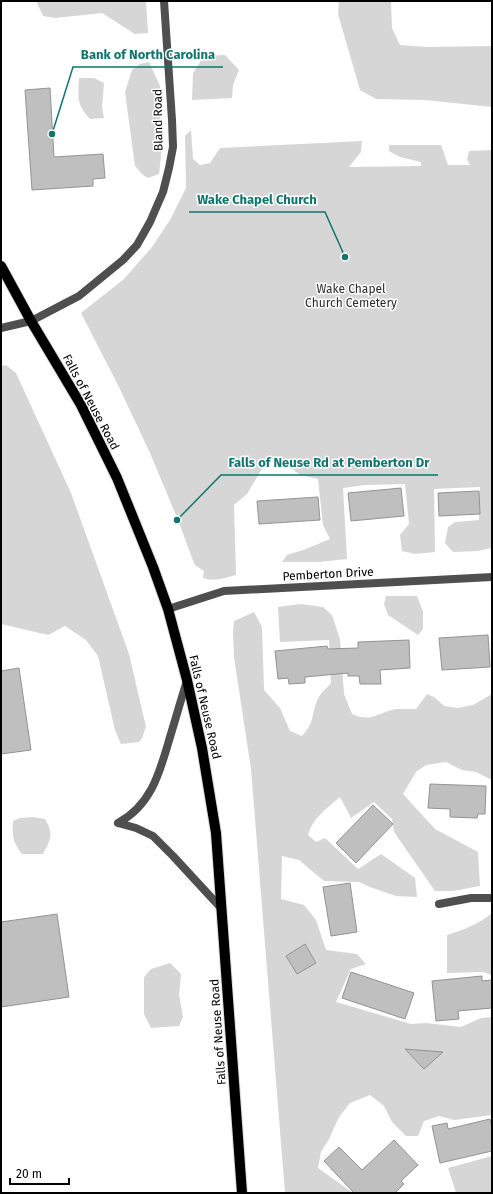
<svg xmlns="http://www.w3.org/2000/svg" width="493" height="1194" font-family="'Fira Sans',sans-serif">
	<style>
		.green { fill: #d6d6d6 }
		.building { fill: #bfbfbf; stroke: #939393 }
		.lines { fill: none; stroke-linecap: round; stroke-linejoin: round }
		.primary-casing { stroke: #dbdbdb; stroke-width: 12 }
		.service { stroke: #4f4f4f; stroke-width: 8 }
		.minor { stroke: #4f4f4f; stroke-width: 8 }
		.tertiary { stroke: #4f4f4f; stroke-width: 8 }
		.primary { stroke: #000; stroke-width: 10 }
		.labels { text-anchor: middle; dominant-baseline: central; stroke-width: 3; stroke-linejoin: round; paint-order: stroke }
		.street-label { font-size: 12px; fill: #000; stroke: #fff }
		.park-label { font-size: 12px; fill: #2d2d2d; stroke: #fff }
		.leader { fill: none; stroke: #0f766e; stroke-width: 1.5 }
		.callout-dot { fill: #0f766e; stroke: #fff; stroke-width: 1.5 }
		.callout-label { font-size: 13px; text-anchor: middle; font-weight: bold; fill: #0f766e; stroke: #fff; stroke-width: 3; stroke-linejoin: round; paint-order: stroke }
	</style>
	<rect width="100%" height="100%" fill="#fff"/>
	<path class="green" d="M 39,1 L 146,1 L 148,33 L 135,34 L 102,13 L 55,18 L 43,16 L 37,3 Z
		M 339,1 L 391,1 L 392,28 L 400,45 L 427,47 L 492,46 L 492,107 L 425,100 L 376,99 L 360,90 L 338,14 Z
		M 225,55 L 239,70 L 233,85 L 232,98 L 192,100 L 193,73 L 204,56 Z
		M 149,62 L 160,86 L 161,157 L 159,174 L 148,178 L 143,175 L 135,166 L 125,92 L 132,70 L 140,64 Z
		M 79,78 L 94,78 L 104,83 L 102,107 L 104,118 L 90,119 C 76,104 78,97 79,78 Z
		M 191,130 L 193,159 L 200,165 L 210,163 L 220,148 L 362,141 L 361,152 L 349,167 L 421,166 L 421,162 L 400,157 L 389,151 L 389,145 L 441,145 L 448,165 L 470,165 L 467,159 L 469,151 L 492,150 L 492,548 L 478,551 L 453,552 L 445,543 L 448,527 L 455,522 L 479,520 L 480,487 L 434,489 L 435,552 L 415,554 L 402,551 L 400,535 L 409,524 L 405,484 L 365,485 L 343,488 L 347,559 L 319,562 L 282,562 L 287,555 L 306,549 L 330,539 L 323,525 L 318,479 L 300,475 L 286,464 L 270,459 L 260,472 L 247,494 L 234,505 L 236,575 C 225,578 214,582 203,578 L 204,571 L 195,565 L 192,558 L 178,520 L 150,453 L 118,385 L 81,313 L 124,279 L 152,247 L 170,220 L 186,188 L 185,136 Z
		M 6,365 L 16,373 L 71,493 L 129,654 L 146,727 L 142,738 L 139,742 L 121,744 L 115,730 L 98,656 L 86,640 L 65,626 L 48,635 L 1,624 L 1,366 Z
		M 386,596 L 417,596 L 423,611 L 423,629 L 418,635 L 388,615 L 384,604 Z
		M 301,604 L 323,607 L 332,615 L 340,639 L 344,694 L 352,714 C 372,723 379,712 396,709 C 402,709 409,709 416,709 L 427,694 L 434,697 L 444,706 L 458,708 L 473,705 L 492,694 L 492,780 L 476,772 L 462,770 L 446,762 L 426,765 L 416,772 L 403,794 L 435,829 L 478,852 L 480,886 L 453,891 L 435,891 L 394,832 L 392,819 L 374,802 L 351,818 L 340,797 C 328,807 312,819 308,835 L 316,842 L 325,838 L 358,869 L 381,854 L 415,878 L 417,897 L 396,896 L 370,887 L 359,882 L 324,881 L 299,860 L 282,856 L 281,899 L 304,905 L 316,920 L 326,950 L 357,954 L 366,964 L 351,969 L 336,1002 L 411,1024 L 426,1023 L 461,1027 L 481,1018 L 492,1017 L 492,1115 L 454,1120 L 439,1116 L 424,1121 L 418,1136 L 406,1136 L 392,1122 L 384,1106 L 370,1095 L 350,1103 L 339,1117 L 329,1139 L 321,1152 L 318,1168 L 353,1193 L 285,1193 L 251,769 L 234,657 L 233,633 L 234,621 L 254,612 L 262,627 L 264,690 L 280,708 L 290,731 L 302,736 C 315,722 311,715 317,701 C 319,694 327,688 331,683 L 329,640 L 280,642 L 278,607 Z
		M 33,817 L 45,819 C 54,834 51,839 43,854 L 22,854 C 13,842 12,837 13,821 L 20,818 Z
		M 492,913 L 492,975 L 483,972 L 447,973 L 447,935 C 464,930 478,924 492,913 Z
		M 170,963 L 181,974 L 179,995 L 183,1017 L 179,1026 L 151,1028 L 144,1014 L 144,977 L 151,969 Z
		M 492,1156 L 492,1193 L 456,1193 L 448,1168 Z"/>
	<path class="building" d="M 50,88 L 54,157 L 103,154 L 105,178 L 93,179 L 93,186 L 32,190 L 25,90 Z
		M 401,488 L 404,516 L 351,521 L 348,493 Z
		M 479,491 L 480,514 L 439,516 L 438,493 Z
		M 318,497 L 320,520 L 259,524 L 257,501 Z
		M 488,635 L 490,667 L 442,670 L 439,638 Z
		M 409,640 L 410,668 L 380,670 L 381,684 L 360,684 L 359,676 L 348,676 L 348,673 L 305,677 L 305,683 L 289,684 L 288,678 L 278,679 L 275,651 L 327,646 L 328,649 L 358,648 L 358,642 Z
		M 19,668 L 31,750 L 1,754 L 1,671 Z
		M 430,784 L 486,786 L 485,814 L 478,814 L 477,818 L 450,817 L 450,809 L 428,808 Z
		M 373,805 L 393,824 L 356,863 L 336,843 Z
		M 350,883 L 357,932 L 331,936 L 323,887 Z
		M 57,914 L 69,997 L 1,1007 L 1,922 Z
		M 305,944 L 316,963 L 297,974 L 286,956 Z
		M 351,972 L 414,993 L 405,1019 L 342,998 Z
		M 482,976 L 482,981 L 492,980 L 492,1008 L 458,1011 L 459,1019 L 436,1021 L 432,981 Z
		M 405,1049 L 443,1052 L 424,1069 Z
		M 490,1119 L 492,1128 L 492,1151 L 440,1163 L 432,1126 L 447,1123 L 448,1129 Z
		M 394,1140 L 418,1165 L 401,1181 L 404,1184 L 395,1193 L 354,1193 L 324,1161 L 339,1147 L 362,1170 Z"/>
	<g class="lines">
		<g class="primary-casing">
			<path id="primary" d="M 1,266 L 31,321 L 81,405 L 117,478 L 153,567 L 168,609 L 187,680 L 202,748 L 216,833 L 242,1193"/>
		</g>
		<path class="service" d="M 118,823 C 152,805 160,771 170,737 C 176,718 181,699 187,681
			M 118,823 L 136,828 L 153,836 L 173,856 L 221,908"/>
		<path class="minor" d="M 168,609 L 224,591 L 492,577
			M 439,904 L 471,898 L 492,898"/>
		<path class="tertiary" d="M 1,328 L 31,321 L 79,296 L 123,260 L 137,245 L 150,222 L 163,192 L 169,168 L 173,147 L 172,120 L 164,1"/>
		<use href="#primary" class="primary"/>
	</g>
	<g class="labels">
		<g class="street-label">
			<text transform="translate(158 120) rotate(-91)">Bland Road</text>
			<text transform="translate(91 402) rotate(62)">Falls of Neuse Road</text>
			<text transform="translate(328 574) rotate(-3)">Pemberton Drive</text>
			<text transform="translate(205 707) rotate(77)">Falls of Neuse Road</text>
			<text transform="translate(218 1032) rotate(-94)">Falls of Neuse Road</text>
		</g>
		<g class="park-label">
			<text x="351" y="289">Wake Chapel<tspan x="351" dy="14">Church Cemetery</tspan></text>
		</g>
	</g>
	<path class="leader" d="M52 134L73 67H223M345 257L325 212H189M177 520L221 475H438"/>
	<g class="callout-dot">
		<circle cx="52" cy="134" r="4"/>
		<circle cx="345" cy="257" r="4"/>
		<circle cx="177" cy="520" r="4"/>
	</g>
	<g class="callout-label">
		<text x="148" y="59">Bank of North Carolina</text>
		<text x="257" y="204">Wake Chapel Church</text>
		<text x="329" y="467">Falls of Neuse Rd at Pemberton Dr</text>
	</g>
	<rect width="493" height="1194" fill="none" stroke="#000000" stroke-width="4"/>
	<path d="M10 1178v6h59v-6" fill="none" stroke="#000000" stroke-width="2"/>
	<text x="16" y="1178" font-size="12" fill="#000000" stroke="#ffffff" stroke-width="3" paint-order="stroke">20 m</text>
</svg>
